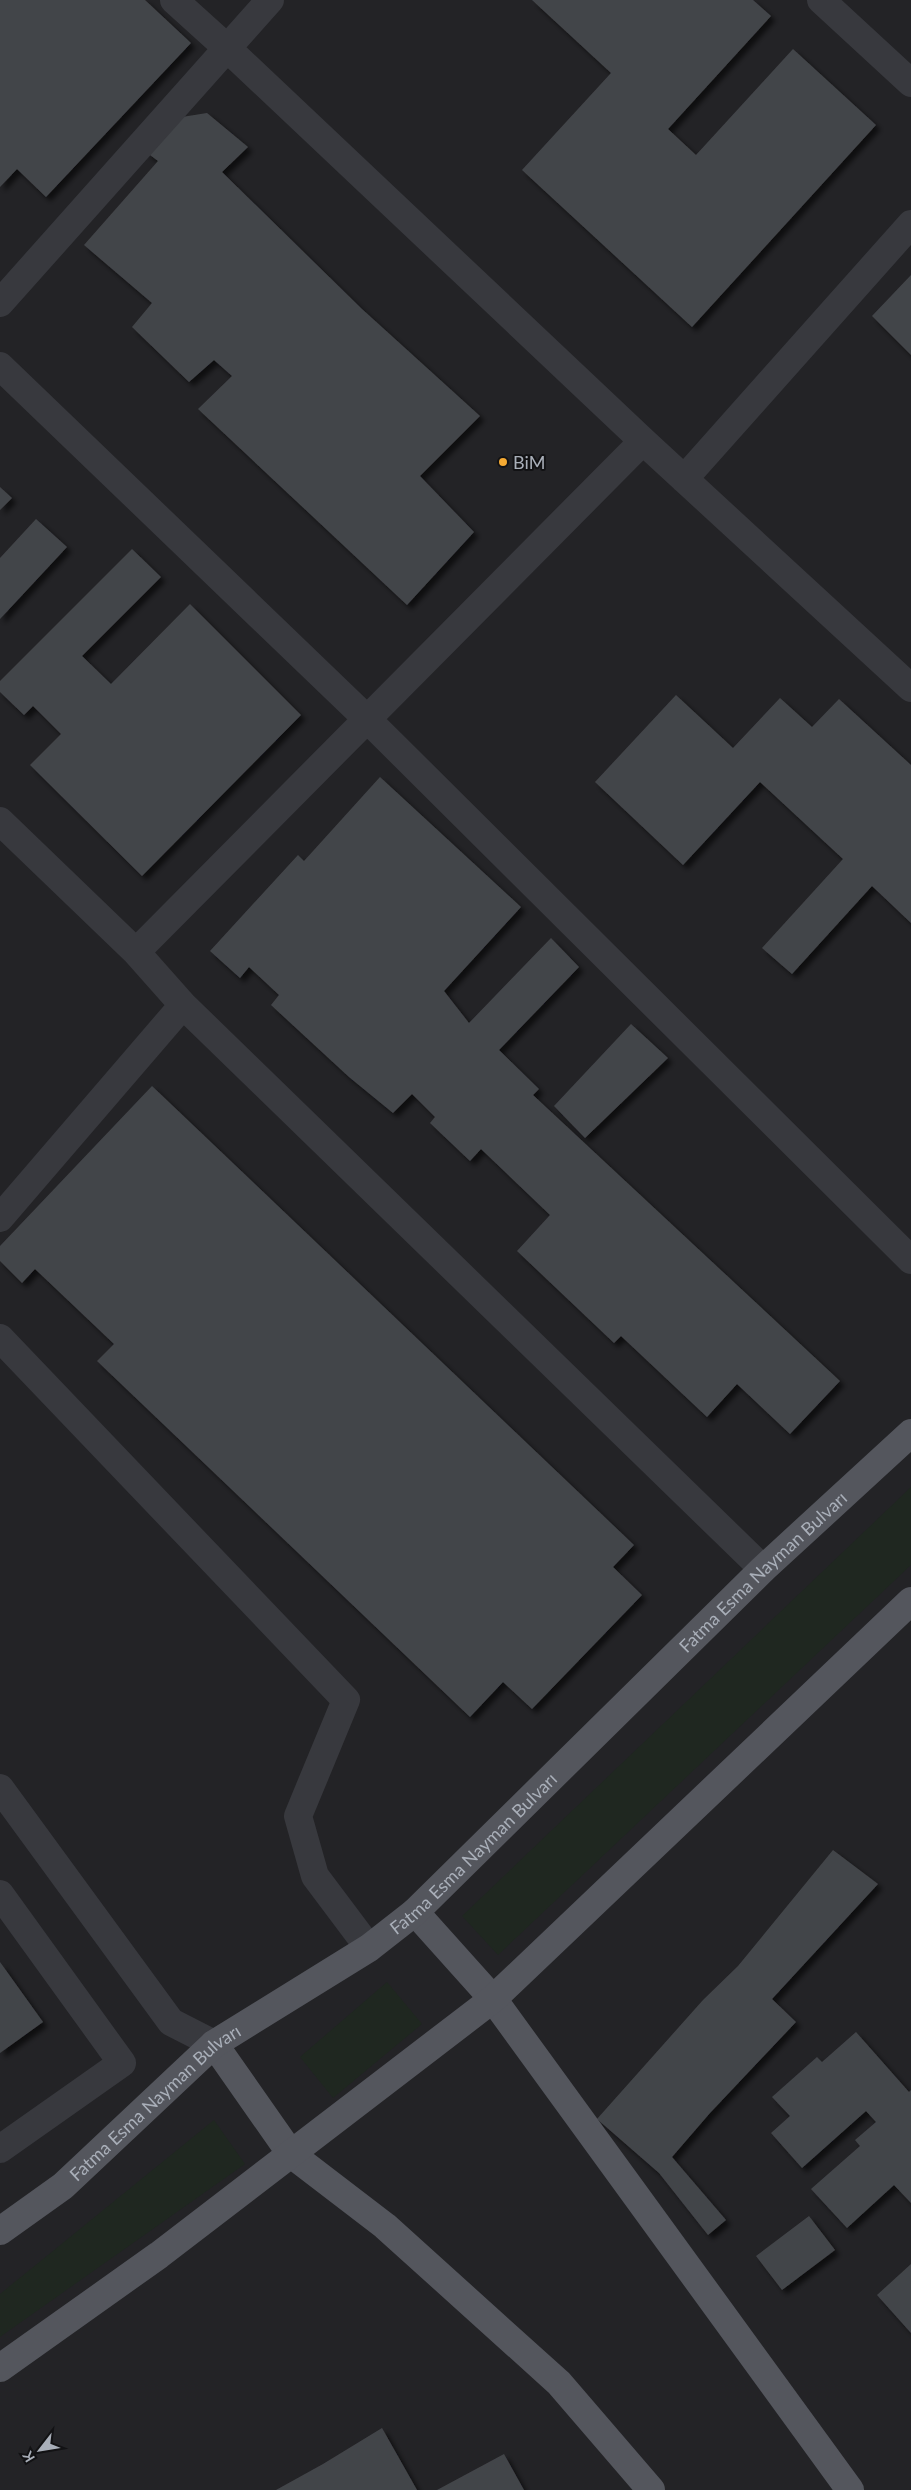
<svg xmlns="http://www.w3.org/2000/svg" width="911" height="2490" font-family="Lato,sans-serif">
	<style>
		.built { fill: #232326 }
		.green { fill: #1f2720 }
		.building { fill: #434549; filter: url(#shadow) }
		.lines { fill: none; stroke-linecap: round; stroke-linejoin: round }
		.minor { stroke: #38393e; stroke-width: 28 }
		.major { stroke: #54565d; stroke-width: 28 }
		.poi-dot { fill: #f5aa33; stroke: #121214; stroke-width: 2 }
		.labels { text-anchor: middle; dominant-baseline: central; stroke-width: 4; stroke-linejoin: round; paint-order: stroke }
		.poi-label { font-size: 18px; fill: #a9afb9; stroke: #121214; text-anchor: start }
		.street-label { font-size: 18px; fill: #a9afb9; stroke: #121214 }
	</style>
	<defs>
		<filter id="shadow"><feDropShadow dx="4.5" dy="4.5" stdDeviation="2.5" flood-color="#0009"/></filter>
	</defs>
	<rect width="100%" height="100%" fill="#171719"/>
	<path class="built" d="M 0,0 L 911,0 L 911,2490 L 0,2490 Z"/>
	<path class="green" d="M 911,1487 L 911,1565 L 498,1955 L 462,1916 Z
		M 387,1982 L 422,2024 L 333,2098 L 300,2057 Z
		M 214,2120 L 245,2164 L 0,2337 L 0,2294 Z"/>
	<path class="building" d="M 0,0 L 145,0 L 191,43 L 46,197 L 17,169 L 0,187 Z
		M 532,0 L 753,0 L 771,16 L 668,129 L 696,155 L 793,49 L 876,125 L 692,327 L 522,170 L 611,73 Z
		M 207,113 L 248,147 L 222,172 L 362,309 L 480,416 L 420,476 L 474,532 L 407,605 L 198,409 L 232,376 L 214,360 L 189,382 L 132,327 L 152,303 L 84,245 L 158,161 L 146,152 L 182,117 Z
		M 911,275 L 911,355 L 872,316 Z
		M 0,487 L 12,498 L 0,510 Z
		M 36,519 L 67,547 L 0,619 L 0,558 Z
		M 132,549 L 161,577 L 82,656 L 111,684 L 190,604 L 301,715 L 142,876 L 30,765 L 61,734 L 33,706 L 24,715 L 0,692 L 0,681 Z
		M 676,695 L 733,748 L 780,698 L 812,727 L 839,699 L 911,765 L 911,923 L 872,886 L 792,974 L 762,948 L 843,859 L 760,782 L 683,865 L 595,782 Z
		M 380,777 L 521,907 L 444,991 L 469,1023 L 551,938 L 579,967 L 499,1050 L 539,1089 L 533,1095 L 840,1381 L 790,1434 L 737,1384 L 707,1417 L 621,1336 L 614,1343 L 517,1251 L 550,1215 L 481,1149 L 470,1161 L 430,1123 L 435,1117 L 412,1094 L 393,1113 L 349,1077 L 271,1005 L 279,995 L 249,967 L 240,978 L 210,951 L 298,855 L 304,861 Z
		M 631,1024 L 668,1058 L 585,1138 L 554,1106 Z
		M 152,1086 L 634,1545 L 613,1567 L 642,1595 L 532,1709 L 503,1682 L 470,1717 L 97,1361 L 114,1344 L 35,1269 L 22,1283 L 0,1261 L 0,1246 Z
		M 833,1850 L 878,1884 L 772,1999 L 796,2022 L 710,2113 L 672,2157 L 726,2220 L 708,2235 L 659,2173 L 597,2119 L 703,2000 L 738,1966 Z
		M 0,1962 L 43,2022 L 0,2053 Z
		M 856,2032 L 909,2092 L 911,2090 L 911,2203 L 894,2185 L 847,2228 L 811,2189 L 860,2146 L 855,2140 L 876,2122 L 866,2111 L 802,2168 L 771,2133 L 790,2116 L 772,2097 L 817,2057 L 822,2062 Z
		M 809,2216 L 835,2250 L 782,2290 L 756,2256 Z
		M 911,2264 L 911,2333 L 877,2295 Z
		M 382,2428 L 417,2490 L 276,2490 L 323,2464 Z
		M 504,2454 L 524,2490 L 437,2490 Z"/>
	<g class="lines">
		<path class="minor" d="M 174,0 L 227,48 L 643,441 L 911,688
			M 821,0 L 911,83
			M 0,303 L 270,0
			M 0,366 L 367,719 L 911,1260
			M 684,479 L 911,224
			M 0,821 L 136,952 L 183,1005 L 763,1569
			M 136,952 L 643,441
			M 0,1218 L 183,1005
			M 0,1338 L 346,1700 L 298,1816 L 315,1876 L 369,1948
			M 0,1788 L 171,2022 L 214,2044
			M 0,1894 L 122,2063 L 0,2149"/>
		<g class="major">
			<path d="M 415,1912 L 493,1999 L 850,2490"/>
			<path d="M 214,2044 L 291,2154 L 385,2226 L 559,2383 L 651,2490"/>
			<path id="s1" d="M 0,2231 L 63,2186 L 214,2044 L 369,1948 L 415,1912 L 763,1569 L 911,1433"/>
			<path d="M 0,2368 L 159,2255 L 493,1999 L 911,1601"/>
		</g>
	</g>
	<circle class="poi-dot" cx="503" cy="462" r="5"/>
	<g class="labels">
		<g class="poi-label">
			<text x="513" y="462">BiM</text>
		</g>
		<g class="street-label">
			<text stroke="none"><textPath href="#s1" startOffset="1012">Fatma Esma Nayman Bulvarı</textPath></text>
			<text stroke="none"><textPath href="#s1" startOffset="608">Fatma Esma Nayman Bulvarı</textPath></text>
			<text stroke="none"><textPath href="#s1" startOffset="202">Fatma Esma Nayman Bulvarı</textPath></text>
		</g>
	</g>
	<g transform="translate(40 2450) rotate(239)" stroke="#121214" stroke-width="4" paint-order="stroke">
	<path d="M0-4L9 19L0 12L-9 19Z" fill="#a9afb9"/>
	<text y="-8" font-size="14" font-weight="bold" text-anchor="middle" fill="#a9afb9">K</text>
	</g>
</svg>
